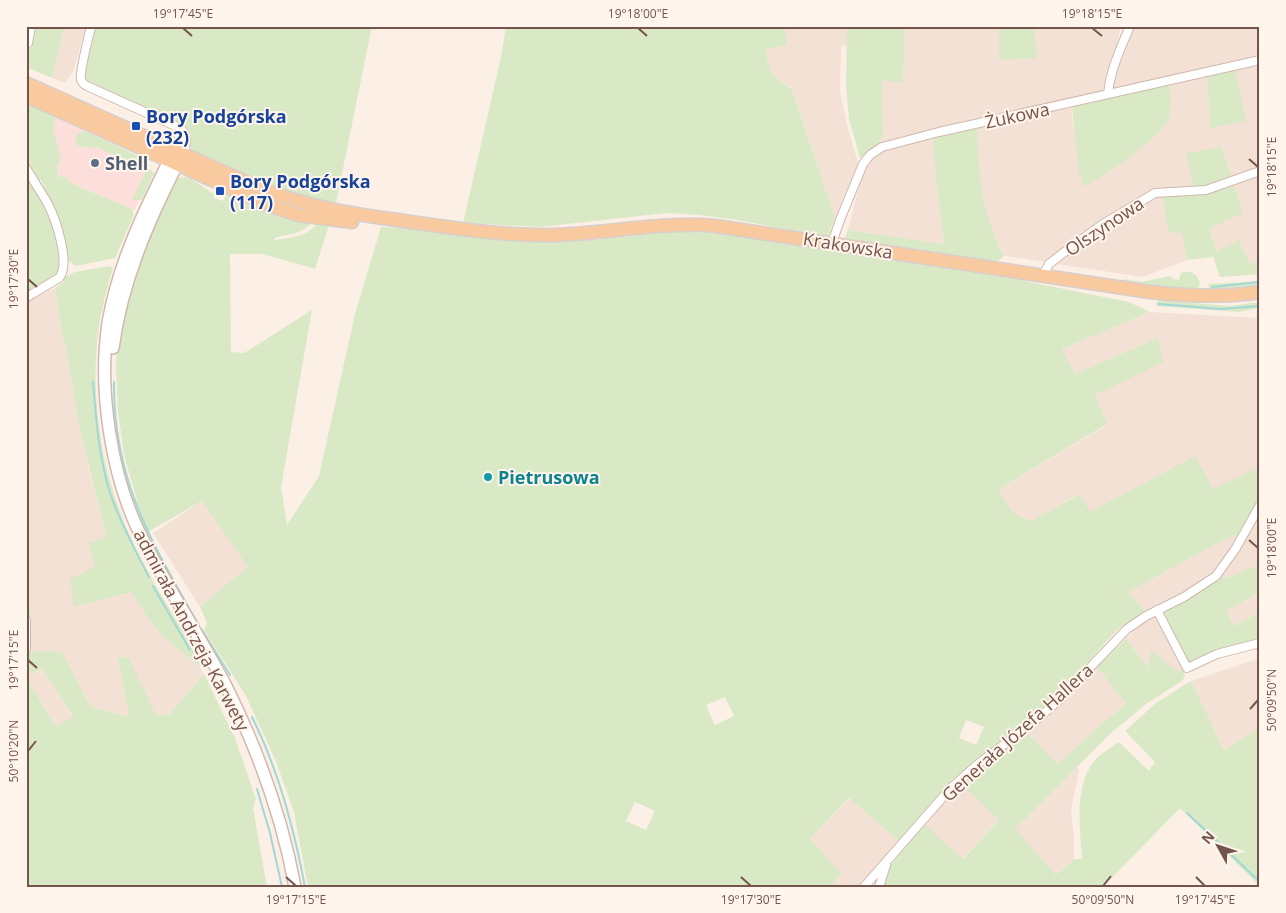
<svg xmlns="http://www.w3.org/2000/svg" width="1286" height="913" font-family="'Open Sans',sans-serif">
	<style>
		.residential { fill: #f3e1d5 }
		.commercial { fill: #fcdfda }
		.green { fill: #d9e9c5; fill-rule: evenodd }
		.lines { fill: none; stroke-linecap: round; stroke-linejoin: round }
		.stream { stroke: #a1d7d7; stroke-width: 2 }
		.minor-casing { stroke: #cfb9af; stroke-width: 10 }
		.secondary-casing { stroke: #d2b8ad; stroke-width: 14 }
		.primary-casing { stroke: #d8cfcd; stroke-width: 15 }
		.minor { stroke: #fff; stroke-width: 8 }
		.secondary { stroke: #fff; stroke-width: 11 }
		.primary { stroke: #f9caa0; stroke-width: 12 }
		.ticks { fill: none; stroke: #75544b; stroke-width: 2 }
		.transit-dot { fill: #1a4fb4; stroke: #fff5ec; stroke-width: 2 }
		.service-dot { fill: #5c6f8a; stroke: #fff5ec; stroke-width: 2 }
		.culture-dot { fill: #0f9aa8; stroke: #fff5ec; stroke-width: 2 }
		.labels { text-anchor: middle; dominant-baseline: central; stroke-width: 4; stroke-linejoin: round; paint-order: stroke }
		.street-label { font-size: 18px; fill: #75544b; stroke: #fff5ec }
		.transit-label { font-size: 18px; font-weight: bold; fill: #164399; stroke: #fff5ec; text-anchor: start }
		.service-label { font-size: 18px; font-weight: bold; fill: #4e5e75; stroke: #fff5ec; text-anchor: start }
		.culture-label { font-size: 18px; font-weight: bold; fill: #0d838f; stroke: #fff5ec; text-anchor: start }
		.neatline { fill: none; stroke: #75544b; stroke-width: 2 }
		.ticks-label { font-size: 12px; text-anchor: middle; fill: #75544b }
	</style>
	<rect width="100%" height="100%" fill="#fcf0e6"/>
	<path class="residential" d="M 64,26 L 86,26 L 74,70 L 65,83 L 52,78 Z
		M 785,26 L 847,26 L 848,45 L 841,46 L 840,91 L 846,121 L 858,163 L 835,217 L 792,88 L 772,75 L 765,49 L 787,45 Z
		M 905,26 L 1121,26 L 1115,53 L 1107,81 L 1102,91 L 1071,99 L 1073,126 L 1169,118 L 1170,85 L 1207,76 L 1210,128 L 1235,69 L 1260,64 L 1260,259 L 1250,264 L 1241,246 L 1217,251 L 1209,229 L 1243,213 L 1222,147 L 1195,187 L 1182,233 L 1187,260 L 1143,277 L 1004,256 L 988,222 L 984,202 L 979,175 L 977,128 L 933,138 L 936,179 L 944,244 L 848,230 L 862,175 L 883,136 L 882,80 L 903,82 Z
		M 1138,26 L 1260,26 L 1260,57 L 1112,88 L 1131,29 Z
		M 55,288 L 63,341 L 65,341 L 78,421 L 89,469 L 106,538 L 116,557 L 74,607 L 131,592 L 148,618 L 162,636 L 199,666 L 204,674 L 169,715 L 156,714 L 128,658 L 118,657 L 129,717 L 90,706 L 62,653 L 26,652 L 31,618 L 26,587 L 26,312 L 30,299 Z
		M 1150,312 L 1260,318 L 1260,467 L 1213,490 L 1194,457 L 1090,512 L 1079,494 L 1031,521 L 1012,512 L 999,489 L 1107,425 L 1095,395 L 1158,338 L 1075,374 L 1062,349 Z
		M 1260,496 L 1260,585 L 1257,567 L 1226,578 L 1218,577 L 1212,573 L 1197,586 L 1145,611 L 1128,592 L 1233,535 L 1238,536 Z
		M 202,501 L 249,567 L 200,607 L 153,533 Z
		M 1260,592 L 1260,612 L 1234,626 L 1226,611 Z
		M 1155,617 L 1184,667 L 1179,675 L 1162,684 L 1126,639 L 1140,625 Z
		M 1260,658 L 1260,728 L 1224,750 L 1191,681 Z
		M 42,667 L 73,717 L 56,727 L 26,677 Z
		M 1097,667 L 1126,704 L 1100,725 L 1058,764 L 1027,733 L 1054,710 Z
		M 1076,767 L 1079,770 L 1071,811 L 1074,835 L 1074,859 L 1056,875 L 1014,829 Z
		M 961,784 L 999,820 L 962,859 L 924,824 Z
		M 850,798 L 899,841 L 859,887 L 829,887 L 841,874 L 810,839 Z"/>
	<path class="commercial" d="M 55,114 L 87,132 L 82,132 L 86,148 L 92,147 L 98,148 L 143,168 L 145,173 L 133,199 L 139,201 L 134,210 L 75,185 L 71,183 L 67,178 L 58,176 L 57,167 L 59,149 L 54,134 Z"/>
	<path class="green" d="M 26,26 L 64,26 L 52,78 L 26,67 Z
		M 95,26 L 372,26 L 335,208 L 287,193 L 194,153 C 187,145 191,133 182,126 L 85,81 L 84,72 Z
		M 506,26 L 785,26 L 787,45 L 765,50 L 772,75 L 792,89 L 835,217 L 828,237 L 737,220 L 699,215 L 667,213 L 540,227 L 463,223 L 501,57 Z
		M 847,26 L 905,26 L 903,83 L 882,80 L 883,136 L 877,146 L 860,158 L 849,119 L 846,85 Z
		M 999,26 L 1034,26 L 1037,58 L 999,60 Z
		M 1235,69 L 1246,121 L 1210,128 L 1207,76 Z
		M 1170,85 C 1170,95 1172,108 1169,117 C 1165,137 1103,175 1085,187 L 1079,174 L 1072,106 Z
		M 30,104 L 55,114 L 54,134 L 59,149 L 60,162 L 57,167 L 58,176 L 67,178 L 71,183 L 75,185 L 132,209 L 134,215 L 115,258 L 76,266 L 68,260 L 65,253 L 52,206 L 41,180 L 32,184 C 36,191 42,199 46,207 C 52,218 66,268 56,277 C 48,284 36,289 26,294 L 26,106 Z
		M 977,128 C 979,175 981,213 1004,256 L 999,260 L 991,263 L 845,238 L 848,230 L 944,244 L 936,179 L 933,138 Z
		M 82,132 L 87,132 L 149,161 L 147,167 L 154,173 L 142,200 L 132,200 L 145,173 L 143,168 L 98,148 L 81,147 L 77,145 L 75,138 L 79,133 Z
		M 1222,147 L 1243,213 L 1209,229 L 1217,251 L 1240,240 L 1241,246 L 1250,264 L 1260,259 L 1260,274 L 1220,277 L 1213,257 L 1187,260 L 1182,233 L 1168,232 L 1162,190 L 1194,187 L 1186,153 Z
		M 182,177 L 190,178 L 214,194 L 214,198 L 223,201 L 226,195 L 312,221 C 304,234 288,234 275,238 L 275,240 C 292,237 308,237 318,222 L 330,222 L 315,269 L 263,254 L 230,254 L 231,352 L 244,353 L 312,310 L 281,487 L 287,525 L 319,476 L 355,314 L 381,227 C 403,228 442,227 461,236 L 537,242 L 593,240 L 681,231 L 721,234 L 1010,278 L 1129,302 L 1150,312 L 1062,349 L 1075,374 L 1158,338 L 1163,362 L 1095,395 L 1107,424 L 999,489 L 1012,512 L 1031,521 L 1080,494 L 1090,512 L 1195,456 L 1213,489 L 1260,467 L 1260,496 L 1238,536 L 1233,535 L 1128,592 L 1145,611 L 1117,630 L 1068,684 L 1033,716 L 952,780 L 899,841 L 849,798 L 810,839 L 842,874 L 829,887 L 308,887 L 294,812 L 275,759 L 246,696 L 204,630 L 207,623 L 200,607 L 248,567 L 202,501 L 146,533 L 133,503 L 137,500 L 124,455 L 118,411 L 116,369 L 117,341 L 136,268 L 142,259 L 144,250 L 172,185 L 174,185 L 177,179 ZM 725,697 L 734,716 L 715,725 L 706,705 ZM 966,720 L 984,727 L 976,745 L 959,738 ZM 635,802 L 655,811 L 646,830 L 626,821 Z
		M 109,266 L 113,268 C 106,292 99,317 97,342 C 91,411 104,483 134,545 C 154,586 180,625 203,664 L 199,666 L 162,636 L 148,618 L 131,592 L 74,607 L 70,579 L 96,566 L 88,544 L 106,537 L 78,421 L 65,341 L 63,341 L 55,288 L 63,283 L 65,277 L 75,272 Z
		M 1183,272 C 1193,271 1197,274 1200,283 L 1199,287 L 1195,290 L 1120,282 L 1123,279 L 1141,282 L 1170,276 L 1173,279 L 1179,280 L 1180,275 Z
		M 1260,281 L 1260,286 L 1215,291 L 1210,289 L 1208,284 Z
		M 1158,300 L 1230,306 L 1260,302 L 1260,308 L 1238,312 L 1157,306 Z
		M 1260,565 L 1260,592 L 1226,611 L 1234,626 L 1260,612 L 1260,639 L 1233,645 L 1188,664 L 1163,615 L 1168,609 L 1218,577 L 1226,578 Z
		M 27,588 L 31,618 L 30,651 L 62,652 L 90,706 L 129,717 L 118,657 L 128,657 L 156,714 L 169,715 L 204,674 L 235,738 L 256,799 L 253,808 L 267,887 L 26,887 L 26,677 L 56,727 L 73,716 L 42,668 L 26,676 Z
		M 1126,639 L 1148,667 L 1151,651 L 1156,654 L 1167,664 L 1180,672 L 1184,667 L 1185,676 L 1182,681 L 1146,704 L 1111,733 L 1015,829 L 1056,875 L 1074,859 L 1082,859 C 1080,828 1074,791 1092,764 C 1098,755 1110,748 1119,742 L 1149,771 L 1155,762 L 1125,731 L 1156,703 L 1191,681 L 1224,750 L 1260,728 L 1260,886 L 1180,808 L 1103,887 L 963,887 L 960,884 L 957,887 L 884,887 L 890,866 L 924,824 L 963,859 L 999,820 L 961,784 L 1027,733 L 1058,764 L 1100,725 L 1126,704 L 1097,667 Z"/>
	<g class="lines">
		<path class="stream" d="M 1212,287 L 1260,282
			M 1158,304 L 1221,309 L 1260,306
			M 93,382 C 96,420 99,457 110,493 C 120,522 135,550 149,577
			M 114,382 C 113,480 152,543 198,624
			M 153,586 L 190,650
			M 202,630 L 230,675
			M 252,717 C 279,771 294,828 305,887
			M 257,789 L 270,833 L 282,887
			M 1187,813 L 1260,882"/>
		<g class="minor-casing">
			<path id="minor" d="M 91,26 C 89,37 79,71 81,80 C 82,82 85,85 87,86 L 180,128 C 188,136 187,143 183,153
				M 28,43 L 31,26
				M 1108,94 C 1110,71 1121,47 1130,26
				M 175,149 L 182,130
				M 26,168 C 33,180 41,192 48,204 C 56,220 71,264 59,278 L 32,294 L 26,298
				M 832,243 L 840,220 L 863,164 L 870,155 L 882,147 L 939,132 L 1260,60
				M 1043,275 L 1049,264 L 1071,247 L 1103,224 L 1155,193 L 1206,190 L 1260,171
				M 1157,610 L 1187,668 L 1217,654 L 1260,643
				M 26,620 L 26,649
				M 864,887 L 950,789 L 978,764 L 1034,722 L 1060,699 L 1127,629 L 1146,616 L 1184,597 L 1216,576 L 1236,548 L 1260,505
				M 879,887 L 886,865"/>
		</g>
		<g class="secondary-casing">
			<path id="secondary" d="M 173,153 C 146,207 118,263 108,323 C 98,390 111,477 142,538 C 168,589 200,636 226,686 C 258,750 282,816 295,887
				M 113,348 C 122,280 150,217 181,157"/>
		</g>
		<g class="primary-casing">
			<path id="primary" d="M 26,83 L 257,187 C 307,207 351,214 405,221 C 453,228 503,236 552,235 C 607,234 660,221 716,226 L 1150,292 C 1186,296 1223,298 1260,292
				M 26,96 L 265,204 L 298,215 L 352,222"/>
		</g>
		<use href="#minor" class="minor"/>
		<use href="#secondary" class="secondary"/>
		<use href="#primary" class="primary"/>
	</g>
	<path class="ticks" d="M 183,28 L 192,36M 638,28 L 647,36M 1092,28 L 1102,36M 1249,159 L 1258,167M 28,279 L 37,287M 1249,540 L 1258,548M 28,660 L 37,668M 1250,709 L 1258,700M 28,751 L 36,741M 286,877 L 296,886M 741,877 L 751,886M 1196,877 L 1205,886M 1103,886 L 1111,876"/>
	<g class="transit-dot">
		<rect x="131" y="121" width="10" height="10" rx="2.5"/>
		<rect x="215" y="186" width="10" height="10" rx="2.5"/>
	</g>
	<circle class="service-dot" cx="95" cy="163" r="5"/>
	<circle class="culture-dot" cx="488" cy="477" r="5"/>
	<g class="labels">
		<g class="street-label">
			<text transform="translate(1017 115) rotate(-12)">Żukowa</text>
			<text transform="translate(1104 226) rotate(-34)">Olszynowa</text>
			<text transform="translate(848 245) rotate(9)">Krakowska</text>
			<text transform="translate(192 630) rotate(62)">admirała Andrzeja Karwety</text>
			<text transform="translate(1017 732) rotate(-42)">Generała Józefa Hallera</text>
		</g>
		<g class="transit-label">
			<text x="146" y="116">Bory Podgórska<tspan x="146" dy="21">(232)</tspan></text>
			<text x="230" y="181">Bory Podgórska<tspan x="230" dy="21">(117)</tspan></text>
		</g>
		<g class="service-label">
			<text x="105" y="163">Shell</text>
		</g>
		<g class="culture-label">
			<text x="498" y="477">Pietrusowa</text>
		</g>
	</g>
	<rect width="1286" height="913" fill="none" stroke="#fff5ec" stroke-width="55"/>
	<g transform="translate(1218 846) rotate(310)" stroke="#fff5ec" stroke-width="4" paint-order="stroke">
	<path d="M0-4L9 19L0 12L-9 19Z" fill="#75544b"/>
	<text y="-8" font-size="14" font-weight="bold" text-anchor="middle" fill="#75544b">N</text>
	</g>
	<rect x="28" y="28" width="1230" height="858" class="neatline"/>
	<g class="ticks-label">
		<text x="183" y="18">19°17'45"E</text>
		<text x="638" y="18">19°18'00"E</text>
		<text x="1092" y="18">19°18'15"E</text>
		<text transform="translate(1272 167) rotate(-90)" y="4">19°18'15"E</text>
		<text transform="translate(14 279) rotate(-90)" y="4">19°17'30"E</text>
		<text transform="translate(1272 548) rotate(-90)" y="4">19°18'00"E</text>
		<text transform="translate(14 660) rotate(-90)" y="4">19°17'15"E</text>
		<text transform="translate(1272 700) rotate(-90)" y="4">50°09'50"N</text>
		<text transform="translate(14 751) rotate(-90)" y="4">50°10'20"N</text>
		<text x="296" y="904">19°17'15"E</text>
		<text x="751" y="904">19°17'30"E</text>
		<text x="1103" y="904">50°09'50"N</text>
		<text x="1205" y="904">19°17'45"E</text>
	</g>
</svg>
